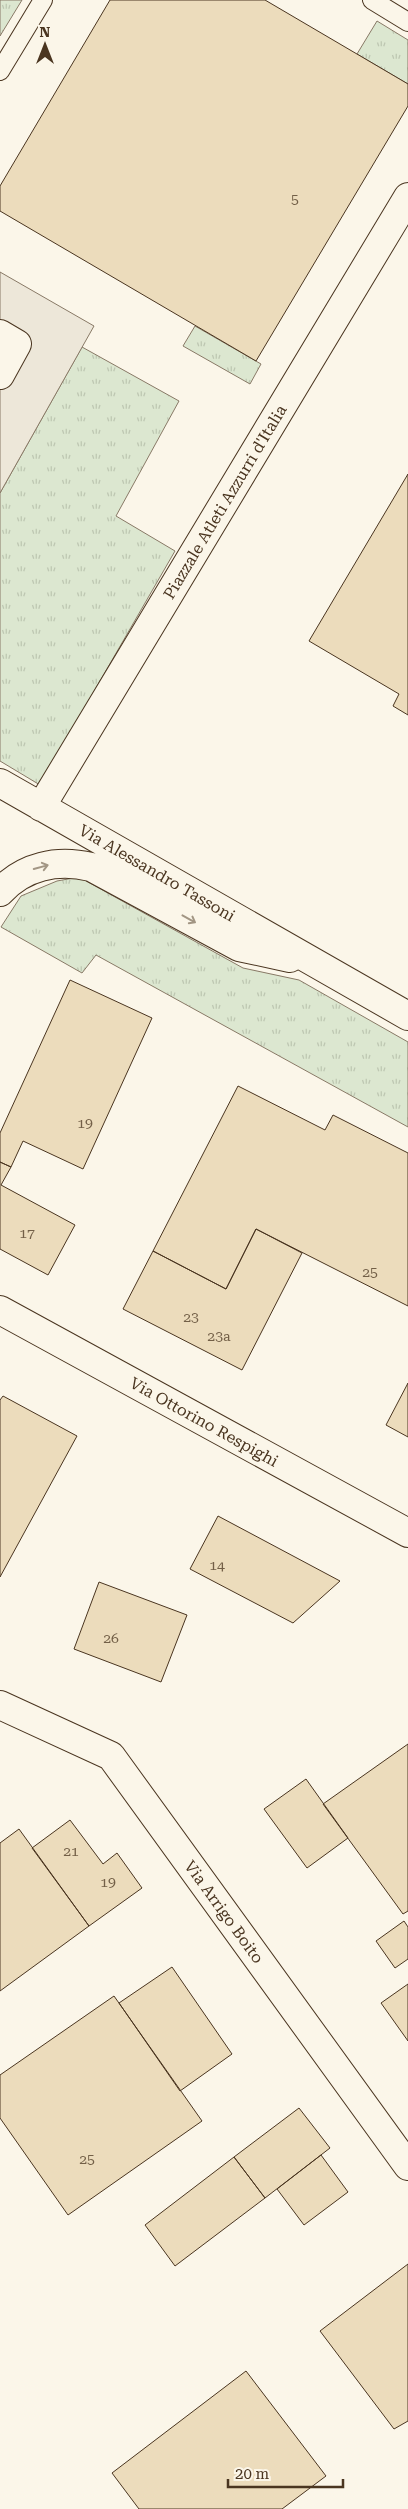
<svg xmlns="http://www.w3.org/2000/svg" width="408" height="2509" font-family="'Roboto Serif',serif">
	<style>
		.grass { fill: url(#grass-tufts); stroke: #887966 }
		.parking { fill: #ede7d9; stroke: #887966 }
		.building { fill: #ecdcbc; stroke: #4a3520 }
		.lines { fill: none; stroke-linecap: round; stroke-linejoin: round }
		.lane-casing { stroke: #4a3520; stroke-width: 20 }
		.street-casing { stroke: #4a3520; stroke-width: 30 }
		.lane { stroke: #fbf6e9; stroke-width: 18 }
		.street { stroke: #fbf6e9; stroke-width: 28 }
		.oneway { stroke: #a29684 }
		.labels { text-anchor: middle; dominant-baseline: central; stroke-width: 4; stroke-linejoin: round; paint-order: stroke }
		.number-label { font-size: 14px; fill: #725f47 }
		.street-label { font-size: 16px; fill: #4a3520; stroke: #fbf6e9 }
	</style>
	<defs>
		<pattern id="grass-tufts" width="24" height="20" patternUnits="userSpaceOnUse" patternTransform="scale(1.25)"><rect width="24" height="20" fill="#dce7d0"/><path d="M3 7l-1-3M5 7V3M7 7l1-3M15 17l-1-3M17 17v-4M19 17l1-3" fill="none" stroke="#bec7b2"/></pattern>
	</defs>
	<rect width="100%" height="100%" fill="#fbf6e9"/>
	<path class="grass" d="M 0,0 L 22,0 L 0,36 Z
		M 377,21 L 408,40 L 408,84 L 357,54 Z
		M 195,326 L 261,364 L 250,384 L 183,346 Z
		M 82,347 L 179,401 L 116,516 L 175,551 L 40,785 L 0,761 L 0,493 Z
		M 79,877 L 243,968 L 299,980 L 408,1042 L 408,1127 L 96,955 L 82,973 L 1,927 L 21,896 L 57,881 Z"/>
	<path class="parking" d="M 0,272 L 94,326 L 0,493 Z"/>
	<path class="building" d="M 110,0 L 265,0 L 408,84 L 408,106 L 256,361 L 0,211 L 0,186 Z
		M 408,474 L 408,715 L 393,706 L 399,694 L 309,641 Z
		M 70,980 L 152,1018 L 83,1169 L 23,1141 L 11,1167 L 0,1162 L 0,1133 Z
		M 238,1086 L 325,1130 L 333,1115 L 408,1153 L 408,1306 L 256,1229 L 226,1289 L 153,1251 Z
		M 0,1162 L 11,1167 L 1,1185 L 75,1225 L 48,1275 L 0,1249 Z
		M 256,1229 L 302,1253 L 242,1370 L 123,1309 L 153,1251 L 226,1289 Z
		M 408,1383 L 408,1437 L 386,1425 Z
		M 3,1396 L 77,1436 L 0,1577 L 0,1400 Z
		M 218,1516 L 340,1581 L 293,1623 L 190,1569 Z
		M 99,1582 L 187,1615 L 161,1682 L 74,1649 Z
		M 408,1744 L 408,1911 L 403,1914 L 323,1804 Z
		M 306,1779 L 348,1838 L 307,1868 L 264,1809 Z
		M 70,1820 L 103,1864 L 117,1853 L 142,1888 L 89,1926 L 32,1848 Z
		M 19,1829 L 89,1926 L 0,1991 L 0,1843 Z
		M 404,1921 L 408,1927 L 408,1959 L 395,1968 L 376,1941 Z
		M 172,1967 L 232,2054 L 180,2091 L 119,2003 Z
		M 408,1984 L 408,2041 L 381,2003 Z
		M 114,1996 L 202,2121 L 68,2215 L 0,2118 L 0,2075 Z
		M 299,2108 L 330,2148 L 265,2198 L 234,2157 Z
		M 321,2155 L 348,2192 L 304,2225 L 277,2189 Z
		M 234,2157 L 265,2198 L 175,2266 L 145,2225 Z
		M 408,2264 L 408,2421 L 394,2429 L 320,2331 Z
		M 246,2371 L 326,2476 L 282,2509 L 139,2509 L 112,2473 Z"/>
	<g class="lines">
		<g class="lane-casing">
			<path id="lane" d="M 372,0 L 408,22
				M 0,71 L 43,0"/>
		</g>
		<g class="street-casing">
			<path id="street" d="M 0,334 L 17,344 L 0,375
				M 0,783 L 408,1016
				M 41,807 L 408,197
				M 0,892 C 24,866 57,859 91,867 L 239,947 L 290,958
				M 0,1310 L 408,1533
				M 0,1705 L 111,1756 L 408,2166"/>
		</g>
		<use href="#lane" class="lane"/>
		<use href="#street" class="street"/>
	</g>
	<defs><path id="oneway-shaft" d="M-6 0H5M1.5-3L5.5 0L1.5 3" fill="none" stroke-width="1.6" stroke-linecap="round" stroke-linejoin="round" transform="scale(1.25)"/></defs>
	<g class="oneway">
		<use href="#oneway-shaft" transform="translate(41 867) rotate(-15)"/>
		<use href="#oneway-shaft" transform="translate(189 919) rotate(29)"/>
	</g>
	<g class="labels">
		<g class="number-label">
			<text x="295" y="199">5</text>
			<text x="85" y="1123">19</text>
			<text x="27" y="1233">17</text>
			<text x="370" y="1272">25</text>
			<text x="191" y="1317">23</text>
			<text x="219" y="1336">23a</text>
			<text x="217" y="1565">14</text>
			<text x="111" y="1638">26</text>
			<text x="71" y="1851">21</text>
			<text x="108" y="1882">19</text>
			<text x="87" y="2159">25</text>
		</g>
		<g class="street-label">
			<text transform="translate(225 502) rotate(-59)">Piazzale Atleti Azzurri d'Italia</text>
			<text transform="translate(157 873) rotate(30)">Via Alessandro Tassoni</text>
			<text transform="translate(204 1422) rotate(29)">Via Ottorino Respighi</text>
			<text transform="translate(224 1912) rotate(54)">Via Arrigo Boito</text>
		</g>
	</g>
	<g transform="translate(45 45)" stroke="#fbf6e9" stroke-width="4" paint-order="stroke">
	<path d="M0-4L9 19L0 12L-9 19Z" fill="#4a3520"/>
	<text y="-8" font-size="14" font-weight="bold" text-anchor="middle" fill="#4a3520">N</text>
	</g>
	<path d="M228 2479v8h115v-8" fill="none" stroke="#4a3520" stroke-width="2.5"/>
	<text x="235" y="2479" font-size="15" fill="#4a3520" stroke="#fbf6e9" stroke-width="4" paint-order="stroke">20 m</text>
</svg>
